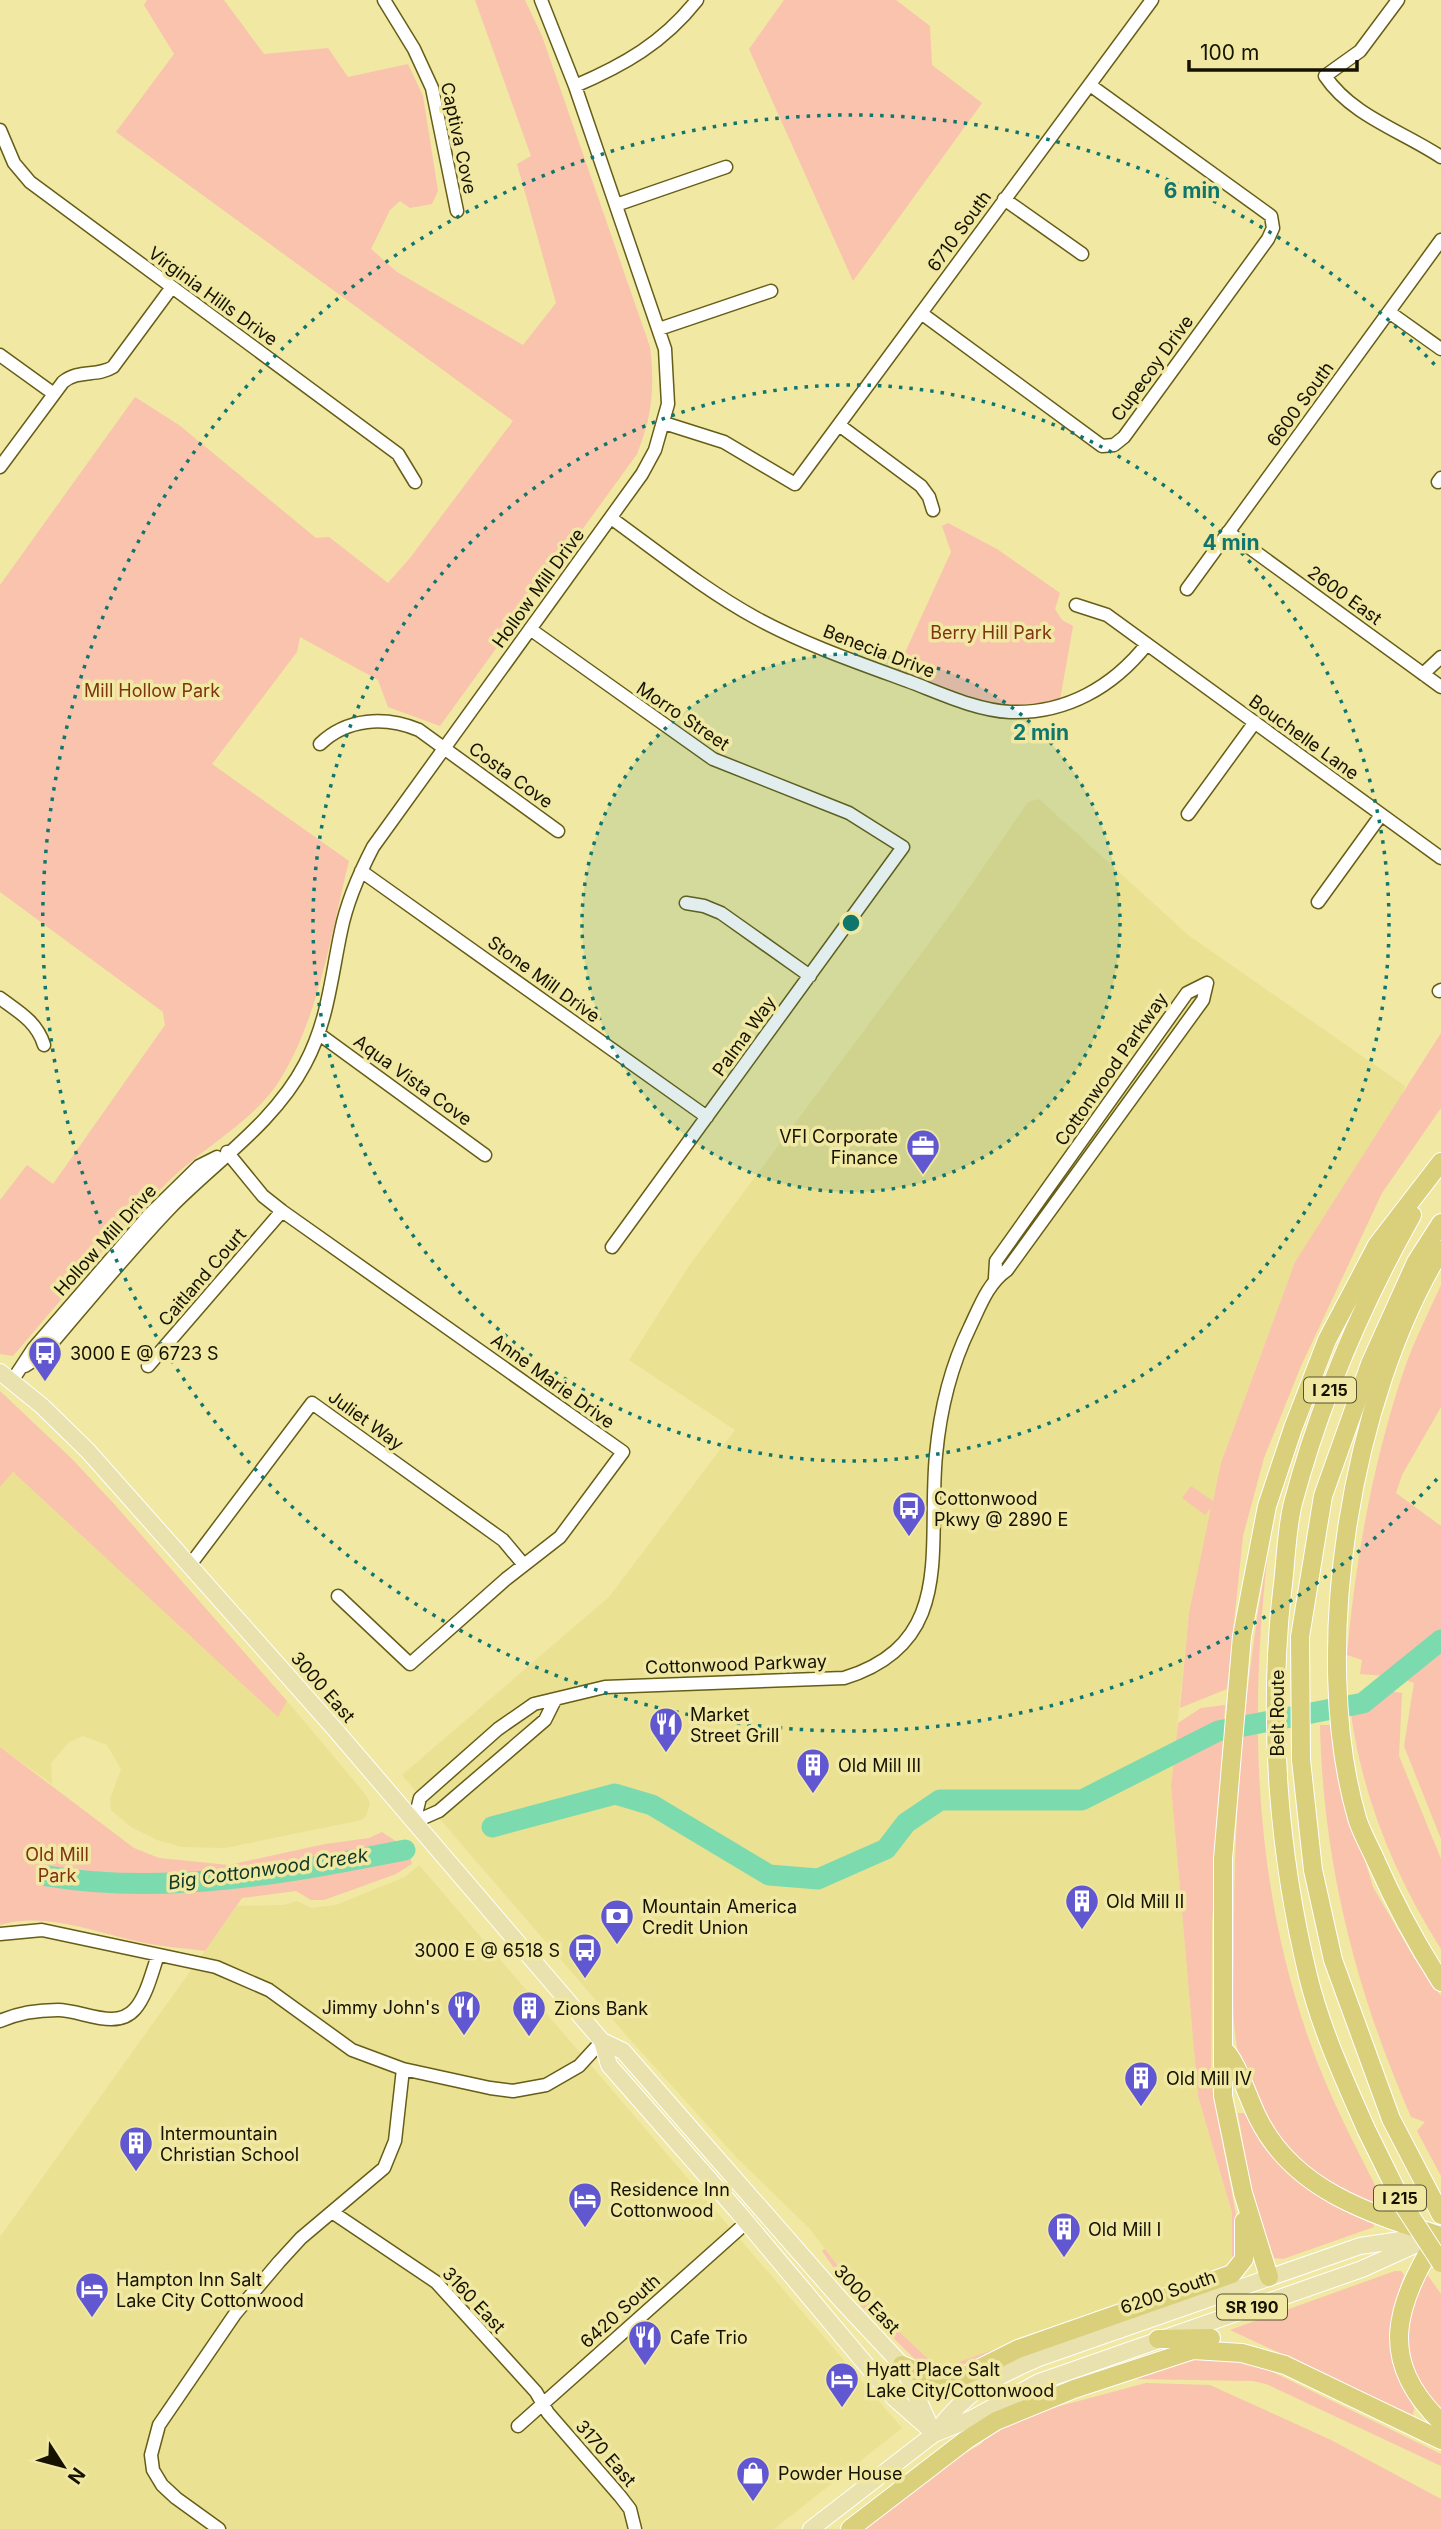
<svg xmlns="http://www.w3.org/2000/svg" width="1441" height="2529" font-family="Inter,sans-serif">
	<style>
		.built { fill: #eae193 }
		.green { fill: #f9c3ae }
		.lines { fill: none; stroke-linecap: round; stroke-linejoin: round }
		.river { stroke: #7bdbae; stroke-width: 21 }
		.minor-casing { stroke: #665d17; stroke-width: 15 }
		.major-casing { stroke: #fff; stroke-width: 18 }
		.highway-casing { stroke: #fff; stroke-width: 20 }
		.minor { stroke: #fff; stroke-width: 12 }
		.major { stroke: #e9e2af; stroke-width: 16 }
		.highway { stroke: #dacf7a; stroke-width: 18 }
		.highway-bridge-casing { stroke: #fff; stroke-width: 20; stroke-linecap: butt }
		.highway-bridge { stroke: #dacf7a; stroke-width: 18 }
		.ring { fill: none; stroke: #0f766e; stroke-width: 3.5; stroke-dasharray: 3.5 7 }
		.labels { text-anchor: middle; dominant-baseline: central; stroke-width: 7; stroke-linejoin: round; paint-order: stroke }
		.shield { fill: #f0e8a3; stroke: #575231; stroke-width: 2 }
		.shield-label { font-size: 16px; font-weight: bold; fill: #151200 }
		.street-label { font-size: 18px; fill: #151200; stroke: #f0e8a3 }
		.park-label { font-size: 18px; fill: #7f3411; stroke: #f0e8a3 }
		.poi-label { font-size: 18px; fill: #151200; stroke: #f0e8a3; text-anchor: start }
		.water-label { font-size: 19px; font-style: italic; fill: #0d3827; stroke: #f0e8a3 }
		.centre { fill: #0f766e; stroke: #f0e8a3; stroke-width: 3.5 }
		.ring-label { font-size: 21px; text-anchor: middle; font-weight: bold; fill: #0f766e; stroke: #f0e8a3; stroke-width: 7; stroke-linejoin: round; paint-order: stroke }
	</style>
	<rect width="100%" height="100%" fill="#f0e8a3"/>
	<path class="built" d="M 1039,799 L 1188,935 L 1405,1086 L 1397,1107 L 1295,1262 L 1221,1463 L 1189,1613 L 1171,1786 L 1198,2096 L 1232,2214 L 1232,2265 L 939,2369 L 861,2296 L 810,2229 L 738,2159 L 625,2034 L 402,1775 L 609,1597 L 735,1430 L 629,1360 L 689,1266 L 958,904 L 1028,802 Z
		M 13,1472 L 277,1716 L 287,1701 L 365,1794 L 370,1803 L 366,1816 L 362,1820 L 225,1848 L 182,1847 L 157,1840 L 131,1827 L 111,1810 L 110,1799 L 121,1769 L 107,1745 L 83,1736 L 69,1742 L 51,1763 L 52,1784 L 0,1747 L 0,1487 Z
		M 419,1865 L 902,2428 L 774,2529 L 0,2529 L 0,2237 L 237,1906 L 284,1905 L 297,1901 L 311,1908 L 336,1905 L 405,1877 Z"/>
	<path class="green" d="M 147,0 L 224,0 L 264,54 L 328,48 L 348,77 L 408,64 L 423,96 L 438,191 L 432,204 L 410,208 L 400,201 L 390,210 L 371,249 L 397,272 L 523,345 L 556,303 L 517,164 L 531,156 L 475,0 L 525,0 L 542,36 L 650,347 C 655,387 652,417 637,454 L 440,726 L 388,707 L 378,680 L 300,637 L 297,652 L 212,764 L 349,861 C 331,932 320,1014 281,1078 C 256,1120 207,1144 172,1178 C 115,1233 65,1296 13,1356 L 0,1354 L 0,1200 L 27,1165 L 53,1184 L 165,1025 L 163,1012 L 0,892 L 0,585 L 135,397 L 179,425 L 316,538 L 329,537 L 388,583 L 410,558 L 513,421 L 116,132 L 174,54 L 144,5 Z
		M 784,0 L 896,0 L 930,26 L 932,65 L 982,103 L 853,281 L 749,49 Z
		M 948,523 L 997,549 L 1060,593 L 1055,609 L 1062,620 L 1073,626 L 1060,700 C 1002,716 950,690 897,670 L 951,552 L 942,526 Z
		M 1441,1033 L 1441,1108 L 1382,1193 L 1301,1366 L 1264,1458 L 1243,1536 L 1227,1689 L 1180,1708 L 1189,1613 L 1211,1508 L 1205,1515 L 1182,1498 L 1191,1486 L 1213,1501 L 1221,1463 L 1295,1262 Z
		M 1441,1285 L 1441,1407 L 1402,1475 L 1396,1493 L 1441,1526 L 1441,1839 L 1404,1746 L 1414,1683 L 1398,1677 L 1360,1674 L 1362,1660 L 1347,1655 C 1355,1561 1373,1463 1403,1373 C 1413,1343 1428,1314 1441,1285 Z
		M 0,1391 L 72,1459 L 115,1505 L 287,1701 L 278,1717 L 13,1472 L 0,1487 Z
		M 1268,1552 C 1248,1724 1254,1900 1318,2064 C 1338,2115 1364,2163 1389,2212 C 1343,2191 1299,2171 1271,2127 C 1253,2100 1238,2065 1235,2033 C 1232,2003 1234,1973 1234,1943 C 1233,1813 1245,1680 1268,1552 Z
		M 1384,1690 L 1402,1693 L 1399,1756 L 1441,1859 L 1441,1949 C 1395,1876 1363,1799 1351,1714 L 1364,1708 Z
		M 1225,1705 L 1212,1924 L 1211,2082 L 1240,2236 L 1234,2264 L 952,2375 L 927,2371 L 860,2305 L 822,2251 L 825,2249 L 861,2296 L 939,2369 L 1232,2265 L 1232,2213 L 1198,2096 L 1171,1786 L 1178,1723 L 1201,1708 Z
		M 1320,1725 L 1331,1725 L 1342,1786 L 1373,1887 L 1414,1958 L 1441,1996 L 1441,2176 L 1417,2131 L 1425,2122 L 1411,2117 C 1356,1991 1323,1863 1320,1725 Z
		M 0,1747 L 134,1848 L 159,1858 L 229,1865 L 325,1844 L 369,1838 L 382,1832 C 393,1840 408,1845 412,1864 L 396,1874 L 324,1900 L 311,1900 L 296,1891 L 242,1898 L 205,1951 C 185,1948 164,1947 145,1943 C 99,1934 46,1911 0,1925 Z
		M 1238,2113 L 1244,2113 C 1276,2162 1318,2202 1373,2224 L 1374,2227 L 1283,2259 L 1274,2258 L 1250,2185 Z
		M 1424,2270 L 1441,2294 L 1441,2417 L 1411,2367 L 1406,2330 Z
		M 1395,2271 L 1401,2271 L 1404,2275 C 1387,2321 1389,2366 1414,2408 L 1413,2415 L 1230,2330 Z
		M 1220,2355 L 1256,2364 L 1441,2454 L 1441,2466 L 1266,2384 L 1253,2381 L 1131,2379 L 1045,2410 L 1146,2383 L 1210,2385 L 1331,2440 L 1441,2499 L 1441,2529 L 865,2529 L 952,2461 L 981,2444 L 993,2429 L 1175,2360 Z"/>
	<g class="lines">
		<path class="river" d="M 492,1827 L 615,1794 L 652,1805 L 769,1875 L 818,1879 L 886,1849 L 906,1823 L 940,1800 L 1082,1800 L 1218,1731 L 1363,1703 L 1441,1640
			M 47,1876 C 166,1896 288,1873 405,1850"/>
		<g class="minor-casing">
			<path id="minor" d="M 384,0 L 414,49 L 432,88 L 457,211
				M 1398,0 L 1360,51 L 1325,76 C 1352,116 1402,131 1441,157
				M 575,86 C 624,65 663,43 697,0
				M 0,130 L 14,163 L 30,182 L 398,454 L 415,482
				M 1004,199 L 1082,254
				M 616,205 L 726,167
				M 1389,312 L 1441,349
				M 921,313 L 1102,446 L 1114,445 L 1124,437 L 1268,239 L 1273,228 L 1271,216 L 1090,85
				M 659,329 L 771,291
				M 0,355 L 54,394
				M 664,423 L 724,442 L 795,484 L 1152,0
				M 839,425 L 921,486 L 929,497 L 933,510
				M 0,467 L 63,382 C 79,369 97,377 113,367 L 172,287
				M 1438,482 L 1441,478
				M 611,518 C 658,552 705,590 756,618 C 804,644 856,662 908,681 C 940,693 975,710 1010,712 C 1066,714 1113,687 1147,644
				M 1228,532 L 1441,687
				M 1187,589 L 1441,240
				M 1076,605 L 1107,615 L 1441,858
				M 530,629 L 713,759 L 849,813 L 903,847 L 612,1247
				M 1423,674 L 1441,657
				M 320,744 C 347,718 385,716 419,730 L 558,831
				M 1188,814 L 1255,722
				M 361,871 L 707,1117
				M 1318,902 L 1381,815
				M 686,903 L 704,906 L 721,913 L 810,976
				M 1439,991 L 1441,990
				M 0,998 C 19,1012 37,1022 44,1045
				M 319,1034 L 485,1155
				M 227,1152 L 263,1196 L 282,1211 L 623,1452 L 560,1537 L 506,1579 L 410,1664 L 338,1596
				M 995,1278 L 996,1261 L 1187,993 L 1207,983
				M 25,1366 L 41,1356 C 84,1306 125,1255 171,1207 C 216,1161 274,1123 305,1064 C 328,1021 331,978 341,931 C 347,901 359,874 373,847 L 642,474 L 655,450 L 668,404 L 665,349 L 575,86 L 541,0
				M 148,1366 L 282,1211
				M 12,1381 L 33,1349 L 149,1215 L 199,1166 L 217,1157
				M 190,1565 L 312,1403 L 503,1540 L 524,1565
				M 414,1822 L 420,1798 L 498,1729 L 534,1704 L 605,1687 L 844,1678 C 957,1643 927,1548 936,1455 C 940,1411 951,1366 970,1327 C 980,1306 988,1283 1007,1270 L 1203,1000 L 1207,983
				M 414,1822 L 439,1811 L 545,1720 L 555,1700
				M 0,1934 L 42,1930 L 216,1967 L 269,1990 L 352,2050 L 403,2069 L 490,2088 L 513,2091 L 546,2085 L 579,2066 L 602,2041
				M 0,2021 C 18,2013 38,2010 58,2010 C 82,2010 116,2031 135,2009 C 147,1995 152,1972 158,1955
				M 332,2212 L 436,2282 L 536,2392 L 548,2413 L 620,2496 L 630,2509 L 635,2529
				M 518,2426 L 747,2222
				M 219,2529 L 176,2498 L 162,2485 L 153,2470 L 151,2455 L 159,2425 L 235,2314 L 279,2262 L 301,2238 L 384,2168 L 395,2141 L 403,2069"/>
		</g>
		<g class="major-casing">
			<path id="major" d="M 0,1372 L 42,1406 L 88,1451 L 333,1727 L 602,2041 L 623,2051 L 841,2300 L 902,2365 L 934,2434
				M 602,2041 L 609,2065 L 738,2212 L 894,2398 L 928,2428
				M 916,2377 C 937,2394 956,2390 980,2382
				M 936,2432 C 966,2391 993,2378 1039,2358 L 1360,2246 L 1420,2237
				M 811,2529 L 934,2434 L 971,2419 L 1039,2382 L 1362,2269 L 1437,2235"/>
		</g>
		<g class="highway-casing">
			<path id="highway" d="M 1441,1223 L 1416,1262 L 1370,1364 L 1323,1496 L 1300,1637 L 1301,1760 L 1313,1870 L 1333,1960 L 1391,2119 L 1441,2215
				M 1441,1250 C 1351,1397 1309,1652 1357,1818 C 1361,1832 1370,1847 1376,1861 C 1395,1904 1416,1943 1441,1982
				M 1223,2049 C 1237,2059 1249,2102 1259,2120 C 1295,2191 1371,2214 1441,2236
				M 1366,2129 C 1344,2079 1321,2029 1308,1976 C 1278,1852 1268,1719 1282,1592 C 1286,1563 1286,1531 1293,1503 C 1320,1402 1361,1306 1412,1215
				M 1437,2237 C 1396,2306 1376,2359 1441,2422
				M 1269,2277 L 1243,2193 L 1223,2096 L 1223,1859 L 1242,1636 L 1267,1506 L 1293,1428 L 1327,1340 L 1377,1245 L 1441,1162
				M 1158,2339 L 1211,2338
				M 902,2365 L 936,2380 L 958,2379 L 1018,2349 L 1232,2274 L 1244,2259 L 1244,2221
				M 850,2529 L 966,2440 L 996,2421 L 1074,2389 L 1193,2350 L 1242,2353 L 1285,2365 L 1441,2440"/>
		</g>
		<use href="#minor" class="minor"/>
		<use href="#major" class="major"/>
		<use href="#highway" class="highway"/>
		<g class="highway-bridge-casing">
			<path id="highway-bridge" d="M 1366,2129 L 1404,2206 L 1441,2263"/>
		</g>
		<use href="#highway-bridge" class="highway-bridge"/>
	</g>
	<circle cx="851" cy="923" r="269" fill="#0f766e" fill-opacity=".12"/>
	<g class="ring">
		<circle cx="851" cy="923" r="269"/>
		<circle cx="851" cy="923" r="538"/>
		<path d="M1437 1479A808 808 0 1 1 1437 367"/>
	</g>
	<defs>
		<g id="office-pin" transform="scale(1.75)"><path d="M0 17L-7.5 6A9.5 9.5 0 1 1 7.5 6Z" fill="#6157d0" stroke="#f0e8a3"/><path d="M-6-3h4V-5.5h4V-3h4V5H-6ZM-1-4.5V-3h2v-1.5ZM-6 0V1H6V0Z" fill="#fff"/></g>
		<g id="bus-pin" transform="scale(1.75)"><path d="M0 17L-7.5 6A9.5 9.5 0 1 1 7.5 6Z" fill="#6157d0" stroke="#f0e8a3"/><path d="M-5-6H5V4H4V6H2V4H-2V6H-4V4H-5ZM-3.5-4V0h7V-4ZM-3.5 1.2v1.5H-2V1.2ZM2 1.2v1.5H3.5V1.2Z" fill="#fff"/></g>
		<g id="restaurant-pin" transform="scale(1.75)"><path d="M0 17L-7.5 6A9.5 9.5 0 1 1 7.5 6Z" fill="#6157d0" stroke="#f0e8a3"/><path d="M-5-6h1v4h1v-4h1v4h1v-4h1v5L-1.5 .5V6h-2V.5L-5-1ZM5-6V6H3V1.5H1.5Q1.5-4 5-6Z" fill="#fff"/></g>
		<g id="building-pin" transform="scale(1.75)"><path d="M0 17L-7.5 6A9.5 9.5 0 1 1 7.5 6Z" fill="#6157d0" stroke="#f0e8a3"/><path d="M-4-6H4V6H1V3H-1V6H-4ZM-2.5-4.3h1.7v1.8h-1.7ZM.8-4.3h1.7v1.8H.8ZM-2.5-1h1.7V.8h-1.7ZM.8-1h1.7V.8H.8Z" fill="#fff"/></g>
		<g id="bank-pin" transform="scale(1.75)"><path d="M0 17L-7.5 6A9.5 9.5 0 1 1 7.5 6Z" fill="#6157d0" stroke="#f0e8a3"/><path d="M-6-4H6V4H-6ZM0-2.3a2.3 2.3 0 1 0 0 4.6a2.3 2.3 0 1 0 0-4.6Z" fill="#fff"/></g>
		<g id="hotel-pin" transform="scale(1.75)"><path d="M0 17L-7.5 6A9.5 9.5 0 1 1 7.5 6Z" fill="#6157d0" stroke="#f0e8a3"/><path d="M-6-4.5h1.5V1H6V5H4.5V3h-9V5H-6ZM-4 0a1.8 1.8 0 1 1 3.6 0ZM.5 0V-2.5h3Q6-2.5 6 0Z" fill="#fff"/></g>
		<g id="shop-pin" transform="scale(1.75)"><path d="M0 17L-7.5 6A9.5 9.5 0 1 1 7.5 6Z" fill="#6157d0" stroke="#f0e8a3"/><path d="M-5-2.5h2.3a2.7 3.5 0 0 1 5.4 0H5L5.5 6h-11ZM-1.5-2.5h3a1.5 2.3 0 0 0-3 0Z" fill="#fff"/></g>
	</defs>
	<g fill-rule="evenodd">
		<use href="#office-pin" x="923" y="1146"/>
		<use href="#bus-pin" x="45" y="1353"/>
		<use href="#bus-pin" x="909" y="1508"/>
		<use href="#restaurant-pin" x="666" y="1724"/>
		<use href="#building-pin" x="813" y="1765"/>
		<use href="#building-pin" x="1082" y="1901"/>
		<use href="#bank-pin" x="617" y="1916"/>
		<use href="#bus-pin" x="585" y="1950"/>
		<use href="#restaurant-pin" x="464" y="2007"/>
		<use href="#building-pin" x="529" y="2008"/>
		<use href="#building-pin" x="1141" y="2078"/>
		<use href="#building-pin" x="136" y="2143"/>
		<use href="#hotel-pin" x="585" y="2199"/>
		<use href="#building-pin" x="1064" y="2229"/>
		<use href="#hotel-pin" x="92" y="2289"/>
		<use href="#restaurant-pin" x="645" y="2337"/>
		<use href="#hotel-pin" x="842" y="2379"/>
		<use href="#shop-pin" x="753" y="2473"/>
	</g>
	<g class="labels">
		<g class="shield">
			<rect x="1304" y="1377.5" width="52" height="25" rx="5"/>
			<rect x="1374" y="2185.5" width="52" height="25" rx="5"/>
			<rect x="1217" y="2294.5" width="70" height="25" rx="5"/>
		</g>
		<g class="shield-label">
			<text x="1330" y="1390">I 215</text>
			<text x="1400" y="2198">I 215</text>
			<text x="1252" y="2307">SR 190</text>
		</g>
		<g class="street-label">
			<text transform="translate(459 138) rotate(78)">Captiva Cove</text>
			<text transform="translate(959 231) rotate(-54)">6710 South</text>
			<text transform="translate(213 296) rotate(36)">Virginia Hills Drive</text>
			<text transform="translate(1152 368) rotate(-54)">Cupecoy Drive</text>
			<text transform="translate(1300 404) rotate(-54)">6600 South</text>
			<text transform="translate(538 588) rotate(-54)">Hollow Mill Drive</text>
			<text transform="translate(1345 595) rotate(36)">2600 East</text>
			<text transform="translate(879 651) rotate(21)">Benecia Drive</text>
			<text transform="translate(683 716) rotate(34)">Morro Street</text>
			<text transform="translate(1304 737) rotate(36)">Bouchelle Lane</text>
			<text transform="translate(511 775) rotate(36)">Costa Cove</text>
			<text transform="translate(544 979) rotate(36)">Stone Mill Drive</text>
			<text transform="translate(744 1036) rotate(-54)">Palma Way</text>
			<text transform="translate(1111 1069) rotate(-55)">Cottonwood Parkway</text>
			<text transform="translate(413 1080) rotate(36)">Aqua Vista Cove</text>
			<text transform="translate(105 1240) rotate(-48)">Hollow Mill Drive</text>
			<text transform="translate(202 1277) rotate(-49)">Caitland Court</text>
			<text transform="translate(553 1381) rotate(36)">Anne Marie Drive</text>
			<text transform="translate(366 1420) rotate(36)">Juliet Way</text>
			<text transform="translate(736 1664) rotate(-2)">Cottonwood Parkway</text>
			<text transform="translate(323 1687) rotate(49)">3000 East</text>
			<text transform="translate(1277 1713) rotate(-90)">Belt Route</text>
			<text transform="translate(1168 2292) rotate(-19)">6200 South</text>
			<text transform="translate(867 2299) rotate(47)">3000 East</text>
			<text transform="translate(474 2300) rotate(47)">3160 East</text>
			<text transform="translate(620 2311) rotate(-42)">6420 South</text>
			<text transform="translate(606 2453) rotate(49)">3170 East</text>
		</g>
		<g class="park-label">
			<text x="991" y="632">Berry Hill Park</text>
			<text x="152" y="690">Mill Hollow Park</text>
			<text x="57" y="1854">Old Mill<tspan x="57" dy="21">Park</tspan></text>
		</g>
		<g class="poi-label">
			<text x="898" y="1136" text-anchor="end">VFI Corporate<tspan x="898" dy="21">Finance</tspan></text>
			<text x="70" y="1353">3000 E @ 6723 S</text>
			<text x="934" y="1498">Cottonwood<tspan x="934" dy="21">Pkwy @ 2890 E</tspan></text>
			<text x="690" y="1714">Market<tspan x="690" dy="21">Street Grill</tspan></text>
			<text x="838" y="1765">Old Mill III</text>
			<text x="1106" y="1901">Old Mill II</text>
			<text x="642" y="1906">Mountain America<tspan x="642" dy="21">Credit Union</tspan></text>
			<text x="560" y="1950" text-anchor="end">3000 E @ 6518 S</text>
			<text x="440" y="2007" text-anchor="end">Jimmy John's</text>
			<text x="554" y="2008">Zions Bank</text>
			<text x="1166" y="2078">Old Mill IV</text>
			<text x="160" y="2133">Intermountain<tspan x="160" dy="21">Christian School</tspan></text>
			<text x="610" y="2189">Residence Inn<tspan x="610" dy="21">Cottonwood</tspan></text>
			<text x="1088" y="2229">Old Mill I</text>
			<text x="116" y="2279">Hampton Inn Salt<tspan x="116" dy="21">Lake City Cottonwood</tspan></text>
			<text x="670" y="2337">Cafe Trio</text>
			<text x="866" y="2369">Hyatt Place Salt<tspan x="866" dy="21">Lake City/Cottonwood</tspan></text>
			<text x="778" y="2473">Powder House</text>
		</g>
		<g class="water-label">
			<text transform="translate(268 1869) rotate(-8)">Big Cottonwood Creek</text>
		</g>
	</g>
	<circle cx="851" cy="923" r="10" class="centre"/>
	<g class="ring-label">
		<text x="1192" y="198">6 min</text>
		<text x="1231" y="550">4 min</text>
		<text x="1041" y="740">2 min</text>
	</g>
	<g transform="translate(63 2466) rotate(126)" stroke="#f0e8a3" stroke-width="5" paint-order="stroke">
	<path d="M0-5L12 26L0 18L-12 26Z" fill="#151200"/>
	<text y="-10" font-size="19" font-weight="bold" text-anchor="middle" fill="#151200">N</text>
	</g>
	<path d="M1189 60v10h168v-10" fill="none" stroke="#151200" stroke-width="3.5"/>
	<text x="1200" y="60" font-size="21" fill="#151200" stroke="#f0e8a3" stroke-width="5" paint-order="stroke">100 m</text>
</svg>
